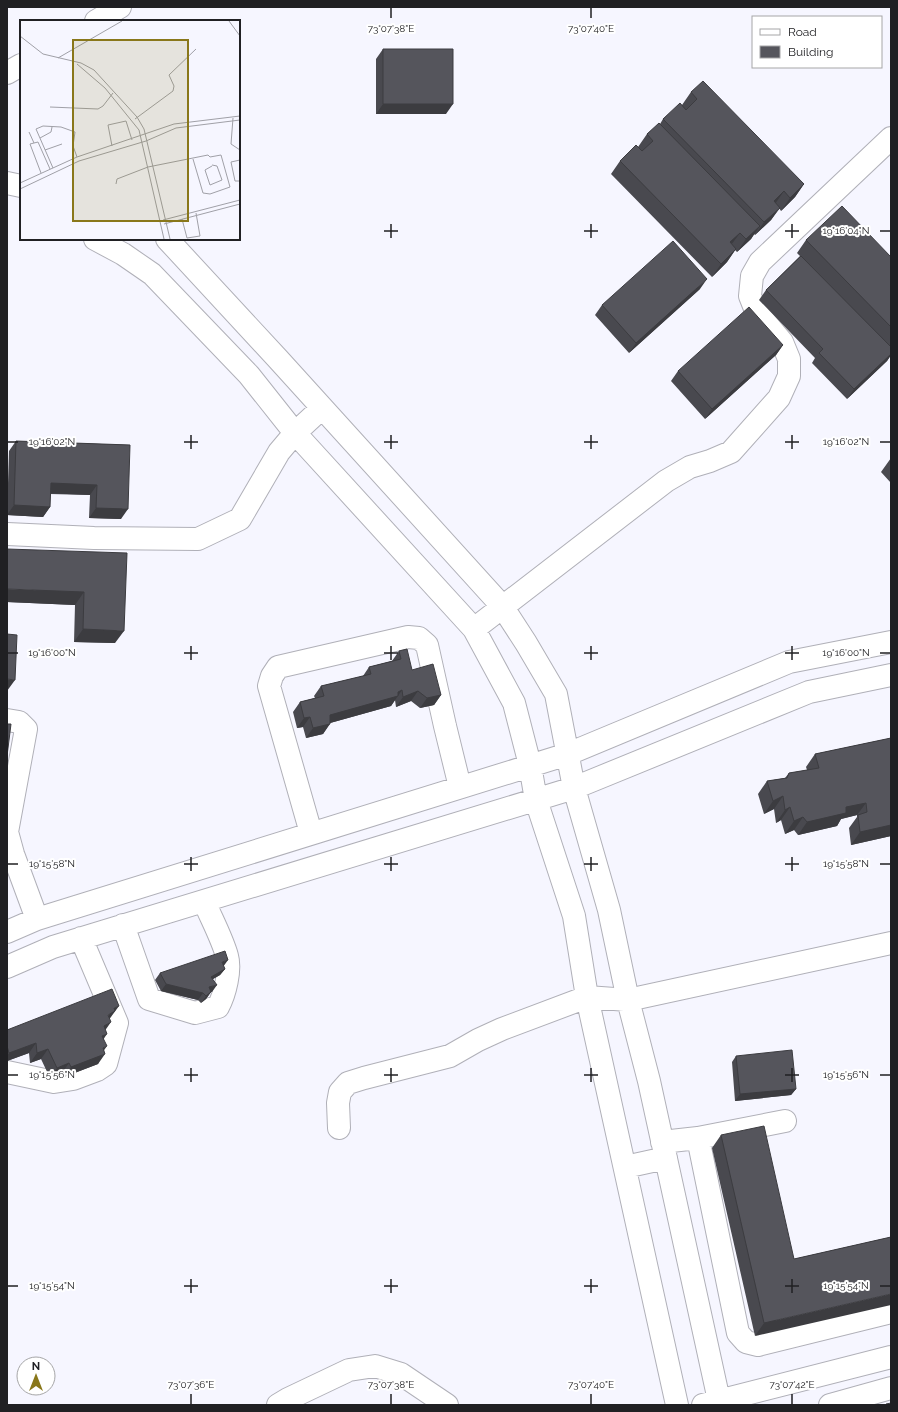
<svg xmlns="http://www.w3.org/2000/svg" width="898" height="1412" font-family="Raleway,sans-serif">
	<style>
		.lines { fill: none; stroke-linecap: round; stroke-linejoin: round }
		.minor-casing { stroke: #b0b0b8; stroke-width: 24 }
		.minor { stroke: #fff; stroke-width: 22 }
		.wall { fill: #49494f }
		.shaded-wall { fill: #3c3c40 }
		.building { fill: #55555c; stroke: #3c3c40 }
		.ticks { fill: none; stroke: #202023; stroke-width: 1.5 }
		.inset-road { fill: none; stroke: #a0a0a7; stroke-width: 1 }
		.view { fill: #89771a; fill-opacity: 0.15; stroke: #89771a; stroke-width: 2 }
		.inset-edge { fill: none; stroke: #202023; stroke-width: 2 }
		.ticks-label { font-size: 10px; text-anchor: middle; fill: #202023; stroke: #fff; stroke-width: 4; stroke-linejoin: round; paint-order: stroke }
	</style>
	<rect width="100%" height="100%" fill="#f6f6ff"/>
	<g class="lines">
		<g class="minor-casing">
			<path id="minor" d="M 96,21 L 120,7
				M 7,73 L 21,65
				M 7,183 L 21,186
				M 95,239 L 123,254 L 152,274 L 249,375 L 295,433 L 474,629 L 514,703 L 530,765 L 536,800 L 574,916 L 587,997 L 677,1405
				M 167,239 L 278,359 L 502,606 L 526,643 L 556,694 L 574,788 L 609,910 L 628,1000 L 649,1081 L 720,1405
				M 7,534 L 94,538 L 198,539 L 240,519 L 279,452 L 295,433 L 322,408
				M 474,629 L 666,481 L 690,467 L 710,461 L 731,452 L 779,398 L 789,376 L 789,359 L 782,342 L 756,311 L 750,296 L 752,276 L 760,262 L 891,138
				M 7,720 L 19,722 L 26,729 L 7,832
				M 7,832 L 13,854 L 37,919
				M 311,833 L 269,686 L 272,676 L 278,667 L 408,637 L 419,638 L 427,645 L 445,726 L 460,787
				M 123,925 L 149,999 L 195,1013 L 218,1007 C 225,994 231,970 227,956 C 222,938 211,918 204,901
				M 7,932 L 37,919 L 568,754 L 789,662 L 891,642
				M 7,967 L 53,947 L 574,788 L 809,692 L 891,675
				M 7,1072 L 54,1082 L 73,1079 L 97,1070 L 106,1064 L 117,1023 L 81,938
				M 339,1128 L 338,1103 L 340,1092 L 348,1083 L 364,1078 L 450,1056 L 478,1040 L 502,1029 L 587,997 L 628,1000 L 891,943
				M 698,1138 L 738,1333 L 746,1342 L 758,1345 L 891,1312
				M 662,1142 L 698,1138 L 785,1121
				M 625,1167 L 666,1158
				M 278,1405 L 288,1399 L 349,1370 L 375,1366 L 401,1374 L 447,1405
				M 703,1405 L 891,1357
				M 830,1405 L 891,1388"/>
		</g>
		<use href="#minor" class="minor"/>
	</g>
	<path class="wall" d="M 383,49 L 446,114 L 376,114 L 376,59 Z
		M 691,92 L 804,184 L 795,197 L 781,211 L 779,208 L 771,220 L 755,235 L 754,234 L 751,239 L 737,252 L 735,250 L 727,262 L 712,277 L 611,174 L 620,161 L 638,147 L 647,134 L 660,124 L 663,119 L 682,105 Z
		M 806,240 L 891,257 L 891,355 L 887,361 L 847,399 L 812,363 L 815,358 L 759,300 L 766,290 L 800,256 L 797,253 Z
		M 700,289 L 629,353 L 595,315 L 602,305 Z
		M 783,345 L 776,355 L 705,419 L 671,381 L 678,371 Z
		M 16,441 L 130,445 L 121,519 L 89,518 L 90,495 L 50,494 L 50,507 L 43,517 L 7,515 L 9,451 Z
		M 891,458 L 891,483 L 881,472 Z
		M 127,553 L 115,643 L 74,642 L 75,605 L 7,602 Z
		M 399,651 L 412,670 L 441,695 L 434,705 L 420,708 L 411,701 L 396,707 L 395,700 L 391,706 L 330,723 L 323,734 L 306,738 L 303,727 L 297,728 L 293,712 L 300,702 L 315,698 L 314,696 L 321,686 L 363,676 L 369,667 L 392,661 Z
		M 891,738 L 891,836 L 851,845 L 849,828 L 857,817 L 857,815 L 841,819 L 837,826 L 798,835 L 794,830 L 785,834 L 781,820 L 776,823 L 774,809 L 764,814 L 758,794 L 767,781 L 785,778 L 789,773 L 807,770 L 806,767 L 815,754 Z
		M 225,969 L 220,975 L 213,979 L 212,992 L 211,992 L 206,999 L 201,1003 L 198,1000 L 161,991 L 155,980 L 160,973 Z
		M 111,1016 L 109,1019 L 105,1030 L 104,1039 L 104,1051 L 98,1064 L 64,1077 L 62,1073 L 50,1078 L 41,1059 L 30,1063 L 29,1053 L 7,1061 L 7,1030 L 112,1016 Z
		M 736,1056 L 796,1089 L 791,1095 L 735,1101 L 732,1062 Z
		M 721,1135 L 794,1259 L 891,1237 L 755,1336 L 712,1148 Z"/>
	<path class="shaded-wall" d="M 383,104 L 453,104 L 446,114 L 376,114 Z
		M 804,184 L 795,197 L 781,211 L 790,198 Z
		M 784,191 L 775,204 L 774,201 Z
		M 780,208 L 771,220 L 755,235 L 764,222 Z
		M 760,226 L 751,239 L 737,252 L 746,239 Z
		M 740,233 L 731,245 L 730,242 Z
		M 736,249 L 727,262 L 712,277 L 721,264 Z
		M 707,279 L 700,289 L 629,353 L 636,343 Z
		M 783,345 L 776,355 L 705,419 L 712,409 Z
		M 891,354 L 891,355 L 887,361 L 847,399 L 854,389 Z
		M 51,483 L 97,485 L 90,495 L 44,493 Z
		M 14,505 L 50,507 L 43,517 L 7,515 Z
		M 96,508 L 128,509 L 121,519 L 89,518 Z
		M 7,589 L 84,592 L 75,605 L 7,602 Z
		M 83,629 L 124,631 L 115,643 L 74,642 Z
		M 7,679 L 15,680 L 7,691 Z
		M 402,690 L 391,706 L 323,725 L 330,715 L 398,692 Z
		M 418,691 L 411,701 L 396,707 L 403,697 Z
		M 441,695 L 434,705 L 420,708 L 427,698 Z
		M 310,717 L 303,727 L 297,728 L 304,718 Z
		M 330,724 L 323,734 L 306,738 L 313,728 Z
		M 783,796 L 774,809 L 764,814 L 773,801 Z
		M 866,803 L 857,815 L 841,819 L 837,826 L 798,835 L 807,822 L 846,807 Z
		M 790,807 L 781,820 L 776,823 L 785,810 Z
		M 803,817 L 794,830 L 785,834 L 794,821 Z
		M 891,825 L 891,836 L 851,845 L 860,832 Z
		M 228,960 L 223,967 L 222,962 Z
		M 225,969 L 220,975 L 206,983 L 211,977 Z
		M 166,984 L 203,993 L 198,1000 L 161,991 Z
		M 217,985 L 212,992 L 211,992 L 206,999 L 201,1003 L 206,996 L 209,987 Z
		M 119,1006 L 108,1021 L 101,1025 L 114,1008 Z
		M 111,1022 L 104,1032 L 104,1026 Z
		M 107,1034 L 100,1044 L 102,1036 Z
		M 36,1043 L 29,1053 L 7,1061 L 7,1056 L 9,1053 Z
		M 107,1046 L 100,1056 L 105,1054 L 98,1064 L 64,1077 L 71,1067 L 103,1048 Z
		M 48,1049 L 41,1059 L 30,1063 L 37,1053 Z
		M 69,1063 L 62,1073 L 50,1078 L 57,1068 Z
		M 796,1089 L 791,1095 L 735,1101 L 740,1094 Z
		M 891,1294 L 891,1305 L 755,1336 L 764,1323 Z"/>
	<path class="building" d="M 383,49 L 453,49 L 453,104 L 383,104 Z
		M 703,81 L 804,184 L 790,198 L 784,191 L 774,201 L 780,208 L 764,222 L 663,119 L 680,103 L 686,110 L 697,99 L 691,92 Z
		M 659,123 L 760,226 L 746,239 L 740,233 L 730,242 L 736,249 L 721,264 L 620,161 L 636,145 L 642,151 L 653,141 L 647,134 Z
		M 842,206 L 891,257 L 891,327 L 806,240 Z
		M 673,241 L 707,279 L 636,343 L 602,305 Z
		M 801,256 L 891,347 L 891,354 L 854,389 L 819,353 L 823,349 L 766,290 Z
		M 749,307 L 783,345 L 712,409 L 678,371 Z
		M 16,441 L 130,445 L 128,509 L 96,508 L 97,485 L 51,483 L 50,507 L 14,505 Z
		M 7,549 L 127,553 L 124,631 L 83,629 L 84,592 L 7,589 Z
		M 7,634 L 17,635 L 15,680 L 7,679 Z
		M 407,649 L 412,670 L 433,664 L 441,695 L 427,698 L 418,691 L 403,697 L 402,690 L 398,692 L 398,696 L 330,715 L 330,724 L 313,728 L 310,717 L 304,718 L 300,702 L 324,696 L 321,686 L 371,674 L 369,667 L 401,659 L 399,651 Z
		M 7,724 L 11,724 L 7,756 Z
		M 891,738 L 891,825 L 860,832 L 858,815 L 867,812 L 866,803 L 846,807 L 846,813 L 807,822 L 803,817 L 794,821 L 790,807 L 785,810 L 783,796 L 773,801 L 767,781 L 787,778 L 789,773 L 819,768 L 815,754 Z
		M 225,951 L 228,960 L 222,962 L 225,969 L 211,977 L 217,985 L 209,987 L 211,992 L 206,996 L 203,993 L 166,984 L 160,973 Z
		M 112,989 L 119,1006 L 114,1008 L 115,1011 L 108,1015 L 111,1022 L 104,1026 L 107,1034 L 102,1036 L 107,1046 L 103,1048 L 105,1054 L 71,1067 L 69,1063 L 57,1068 L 48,1049 L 37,1053 L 36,1043 L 9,1053 L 7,1046 L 7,1030 Z
		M 792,1050 L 796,1089 L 740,1094 L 736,1056 Z
		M 764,1126 L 794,1259 L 891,1237 L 891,1294 L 764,1323 L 721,1135 Z
		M 891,1403 L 891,1405 L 886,1405 L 886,1404 Z"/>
	<path class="ticks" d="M 391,8 L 391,18M 591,8 L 591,18M 391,224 L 391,238M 591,224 L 591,238M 792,224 L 792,238M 384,231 L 398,231M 584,231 L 598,231M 785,231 L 799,231M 880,231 L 890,231M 191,435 L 191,449M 391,435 L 391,449M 591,435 L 591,449M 792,435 L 792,449M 8,442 L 18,442M 184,442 L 198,442M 384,442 L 398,442M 584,442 L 598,442M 785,442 L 799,442M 880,442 L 890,442M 191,646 L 191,660M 391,646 L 391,660M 591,646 L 591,660M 792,646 L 792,660M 8,653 L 18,653M 184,653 L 198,653M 384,653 L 398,653M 584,653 L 598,653M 785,653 L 799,653M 880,653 L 890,653M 191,857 L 191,871M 391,857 L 391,871M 591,857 L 591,871M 792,857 L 792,871M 8,864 L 18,864M 184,864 L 198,864M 384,864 L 398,864M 584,864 L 598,864M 785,864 L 799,864M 880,864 L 890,864M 191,1068 L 191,1082M 391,1068 L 391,1082M 591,1068 L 591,1082M 792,1068 L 792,1082M 8,1075 L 18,1075M 184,1075 L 198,1075M 384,1075 L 398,1075M 584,1075 L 598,1075M 785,1075 L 799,1075M 880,1075 L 890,1075M 191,1279 L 191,1293M 391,1279 L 391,1293M 591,1279 L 591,1293M 792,1279 L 792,1293M 8,1286 L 18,1286M 184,1286 L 198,1286M 384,1286 L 398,1286M 584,1286 L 598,1286M 785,1286 L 799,1286M 880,1286 L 890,1286M 191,1394 L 191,1404M 391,1394 L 391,1404M 591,1394 L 591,1404M 792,1394 L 792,1404"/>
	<g transform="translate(20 20)">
		<rect width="220" height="220" fill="#f6f6ff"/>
		<path class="inset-road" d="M 209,1 L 220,16M 0,16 L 23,34 L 61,43 L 74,50 L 117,97 L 124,109 L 150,219M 38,38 L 102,1M 57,44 L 85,68 L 119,110 L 144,219M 30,87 L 78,89 L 83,86 L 93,73M 213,98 L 211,124 L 220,130M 115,99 L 153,71 L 154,66 L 149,55 L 176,29M 9,112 L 14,123M 20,118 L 31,112 L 32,107M 92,126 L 88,105 L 106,101 L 112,120M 25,130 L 42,124M 220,140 L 211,142 L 215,161 L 220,161M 192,145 L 197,146 L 202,160 L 190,165 L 185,150 L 192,146M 33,148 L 16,109 L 23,106 L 41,107 L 55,112 L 53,126 L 57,137M 21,153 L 10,124 L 18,122 L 30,149M 0,163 L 57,137 L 154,104 L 220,96M 96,164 L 97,159 L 128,147 L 188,135 L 190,137 L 201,135 L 210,167 L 190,174 L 183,173 L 173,139M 0,169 L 59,141 L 126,121 L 156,108 L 220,100M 162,199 L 167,218 L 180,216 L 176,193M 143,200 L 220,180M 144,204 L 220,184"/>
		<path class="view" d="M 53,20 L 168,20 L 168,201 L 53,201 Z"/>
		<rect width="220" height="220" class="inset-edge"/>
	</g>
	<g class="ticks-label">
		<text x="391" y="32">73°07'38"E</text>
		<text x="591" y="32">73°07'40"E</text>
		<text x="846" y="234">19°16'04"N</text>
		<text x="52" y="445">19°16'02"N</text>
		<text x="846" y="445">19°16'02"N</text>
		<text x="52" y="656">19°16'00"N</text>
		<text x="846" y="656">19°16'00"N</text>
		<text x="52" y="867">19°15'58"N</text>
		<text x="846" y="867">19°15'58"N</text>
		<text x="52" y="1078">19°15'56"N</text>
		<text x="846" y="1078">19°15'56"N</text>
		<text x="52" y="1289">19°15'54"N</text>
		<text x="846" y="1289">19°15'54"N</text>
		<text x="191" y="1388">73°07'36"E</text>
		<text x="391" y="1388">73°07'38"E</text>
		<text x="591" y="1388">73°07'40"E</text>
		<text x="792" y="1388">73°07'42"E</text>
	</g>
	<rect width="898" height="1412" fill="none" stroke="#202023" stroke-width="16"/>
	<rect x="752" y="16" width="130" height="52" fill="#ffffff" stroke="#a6a6a7"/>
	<rect x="760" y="29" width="20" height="6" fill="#ffffff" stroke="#a6a6a7"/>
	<text x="788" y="36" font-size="12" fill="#202023">Road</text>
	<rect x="760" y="46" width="20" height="12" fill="#55555c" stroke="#a6a6a7"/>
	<text x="788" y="56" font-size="12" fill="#202023">Building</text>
	<g transform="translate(36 1376)"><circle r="19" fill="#ffffff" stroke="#a6a6a7"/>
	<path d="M0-3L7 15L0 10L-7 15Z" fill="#89771a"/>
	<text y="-6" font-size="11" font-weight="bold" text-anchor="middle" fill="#202023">N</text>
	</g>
</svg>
